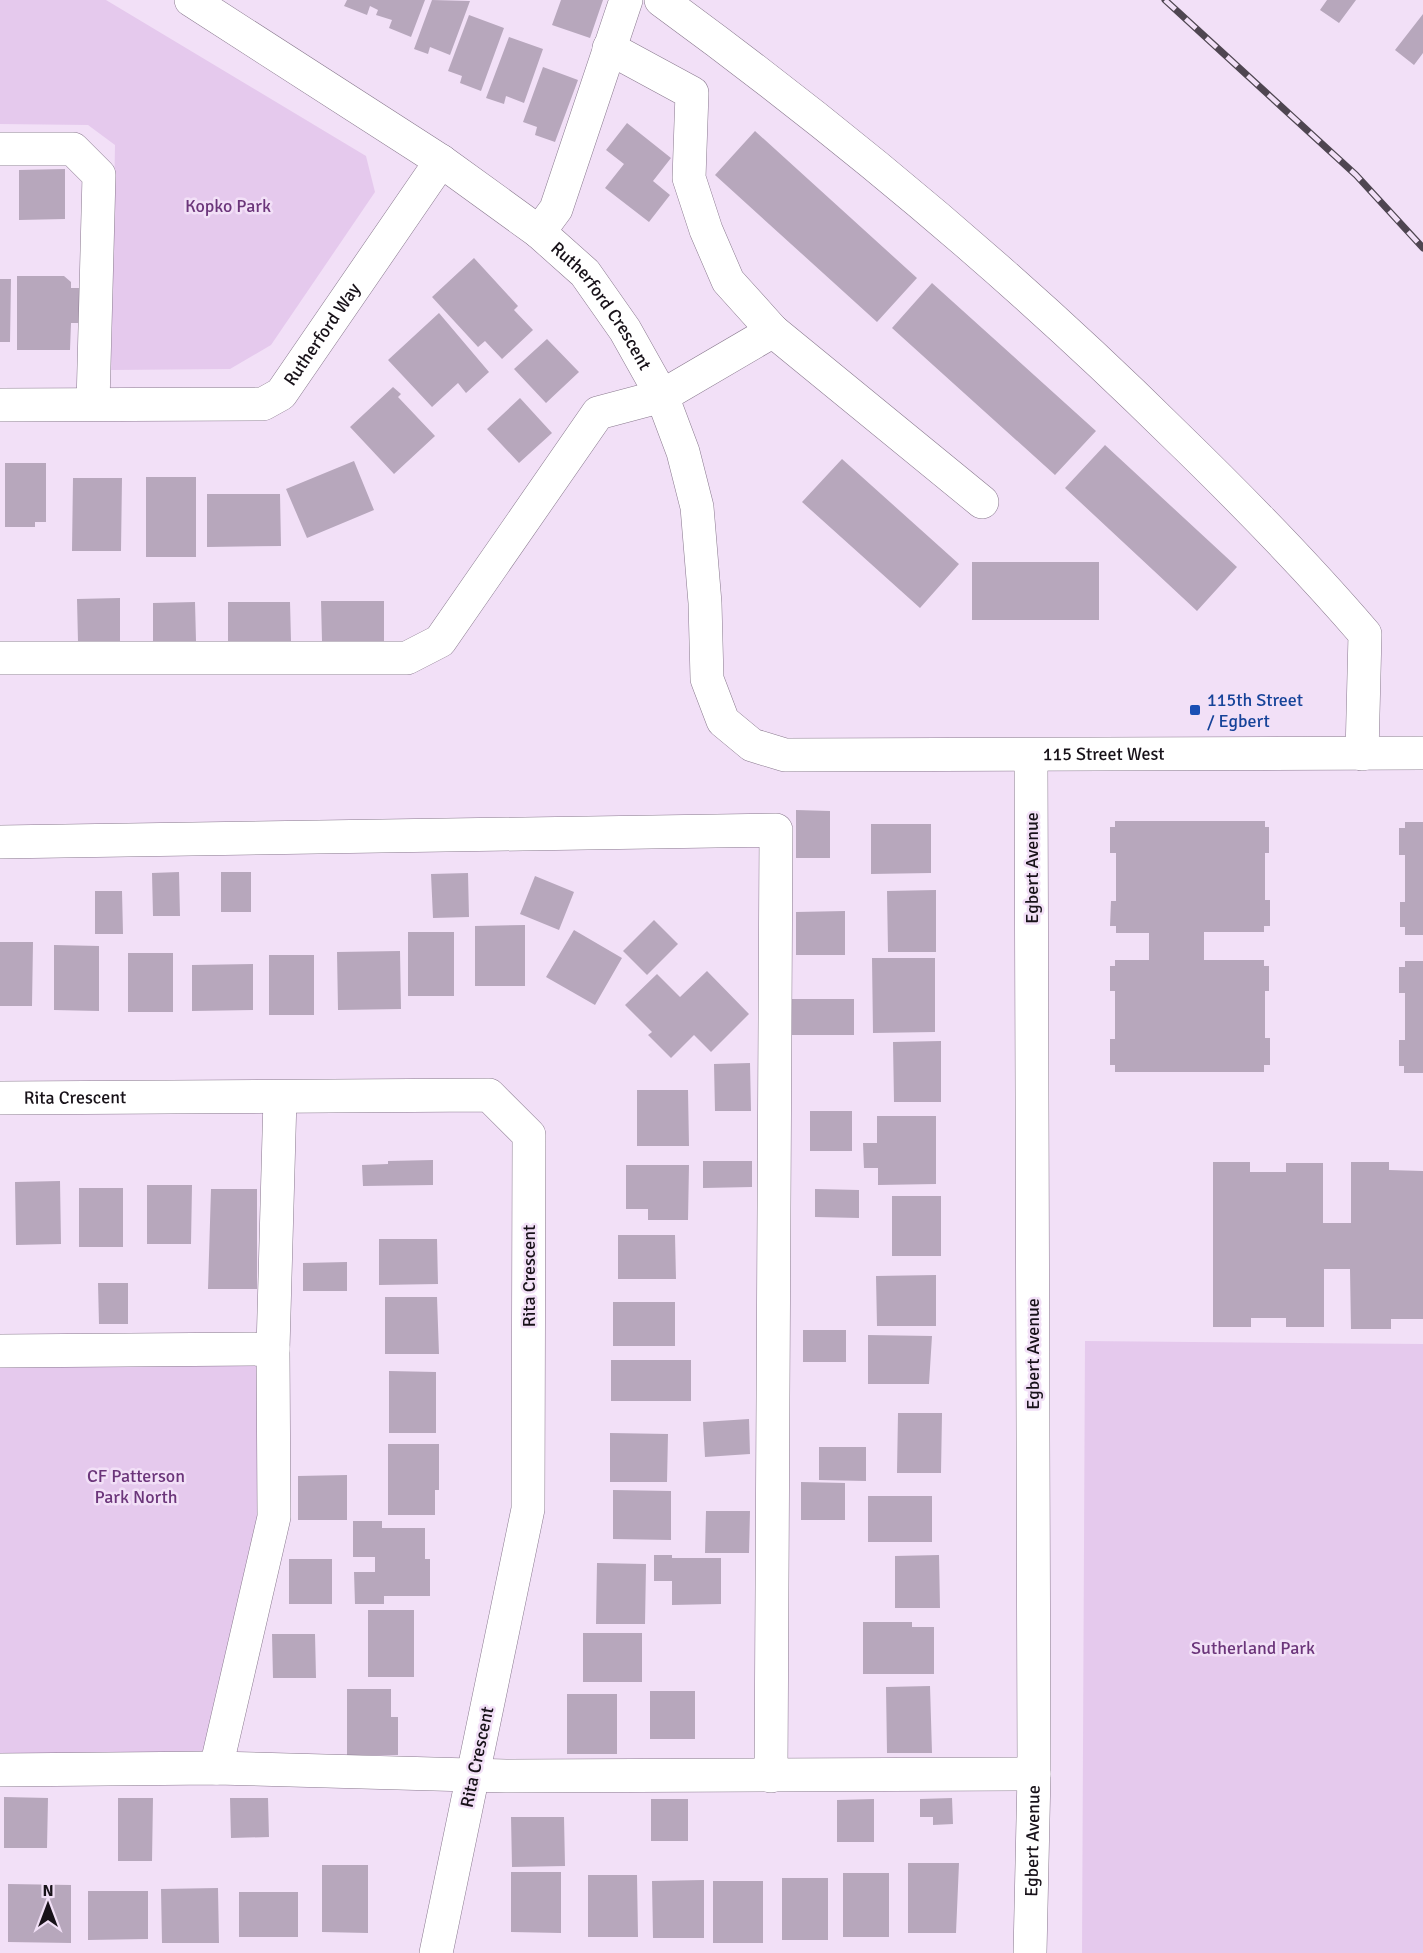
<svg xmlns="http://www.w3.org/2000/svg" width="1423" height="1953" font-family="Signika,sans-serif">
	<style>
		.green { fill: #e5c9ed }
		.building { fill: #b7a7bc }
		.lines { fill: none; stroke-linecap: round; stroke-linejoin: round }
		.minor-casing { stroke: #89798e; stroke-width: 34 }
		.minor { stroke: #fff; stroke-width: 33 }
		.rail-casing { stroke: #4f4651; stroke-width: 7 }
		.rail { stroke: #f2e0f7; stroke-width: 4.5; stroke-dasharray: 14; stroke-linecap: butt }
		.transit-dot { fill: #1a4fb4; stroke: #f2e0f7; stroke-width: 2 }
		.labels { text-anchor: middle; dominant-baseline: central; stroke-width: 5; stroke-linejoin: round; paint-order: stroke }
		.park-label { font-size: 18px; fill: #6b357a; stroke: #f2e0f7 }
		.street-label { font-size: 18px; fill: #181219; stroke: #f2e0f7 }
		.transit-label { font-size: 18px; fill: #164399; stroke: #f2e0f7; text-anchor: start }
	</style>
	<rect width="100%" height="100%" fill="#f2e0f7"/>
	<path class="green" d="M 0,0 L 106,0 L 366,156 L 375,192 L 271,345 L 230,369 L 111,370 L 115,145 L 88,125 L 0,124 Z
		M 1085,1341 L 1423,1344 L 1423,1953 L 1082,1953 Z
		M 273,1349 L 274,1517 L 216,1768 L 0,1770 L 0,1351 Z"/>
	<path class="building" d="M 347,0 L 425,0 L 411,37 L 389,28 L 392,20 L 376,15 L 378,10 L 370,6 L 367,15 L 344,6 Z
		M 432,0 L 470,1 L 450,55 L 430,47 L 428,54 L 414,49 Z
		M 561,0 L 603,0 L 590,38 L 552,25 Z
		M 1327,0 L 1356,0 L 1339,23 L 1320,10 Z
		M 1423,14 L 1423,53 L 1414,65 L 1395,50 Z
		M 469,15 L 504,28 L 481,91 L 460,83 L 462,76 L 448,71 Z
		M 509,37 L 543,49 L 524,103 L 506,96 L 504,104 L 486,98 Z
		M 543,67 L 578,80 L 555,142 L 535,135 L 537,127 L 523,122 Z
		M 627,123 L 671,158 L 653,181 L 670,195 L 649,222 L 605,188 L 624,164 L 606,150 Z
		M 755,131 L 917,278 L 877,322 L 715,175 Z
		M 65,169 L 65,219 L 19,220 L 19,170 Z
		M 474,258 L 518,306 L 514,310 L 533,330 L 502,359 L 485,341 L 478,347 L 432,297 Z
		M 17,276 L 64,276 L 71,282 L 71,288 L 79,288 L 79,323 L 71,323 L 70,350 L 17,350 Z
		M 0,279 L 11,279 L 10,342 L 0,342 Z
		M 932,283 L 1096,431 L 1055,475 L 892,328 Z
		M 439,313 L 489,372 L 466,393 L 458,383 L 432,407 L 388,360 Z
		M 547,339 L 579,372 L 546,403 L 514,369 Z
		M 393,387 L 401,394 L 398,397 L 435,436 L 394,474 L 350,427 Z
		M 520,398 L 552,433 L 519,463 L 487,429 Z
		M 1105,445 L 1237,567 L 1197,611 L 1065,488 Z
		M 842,459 L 959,564 L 920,608 L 802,502 Z
		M 354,461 L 374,510 L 307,538 L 286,489 Z
		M 5,463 L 46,463 L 46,522 L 35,522 L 35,527 L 5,527 Z
		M 146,477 L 196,477 L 196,557 L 146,557 Z
		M 73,478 L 122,478 L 121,551 L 72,551 Z
		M 207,494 L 280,494 L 281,546 L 207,547 Z
		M 972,562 L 1099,562 L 1099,620 L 972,620 Z
		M 120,598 L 120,642 L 78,642 L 77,599 Z
		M 321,601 L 384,601 L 384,641 L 322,641 Z
		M 195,602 L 196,641 L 153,642 L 153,603 Z
		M 228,602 L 290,602 L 291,641 L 228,641 Z
		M 796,810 L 830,811 L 830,858 L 796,858 Z
		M 1115,821 L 1265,821 L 1265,827 L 1269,827 L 1269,853 L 1265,853 L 1265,900 L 1270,900 L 1270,926 L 1264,926 L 1264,932 L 1204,932 L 1204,960 L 1264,960 L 1264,966 L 1269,966 L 1269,991 L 1265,991 L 1265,1038 L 1270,1038 L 1270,1065 L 1264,1065 L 1264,1072 L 1115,1072 L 1115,1065 L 1110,1065 L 1110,1039 L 1115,1039 L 1115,991 L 1110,991 L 1110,966 L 1115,966 L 1115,960 L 1149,960 L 1149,933 L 1116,933 L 1116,926 L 1110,926 L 1111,901 L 1116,901 L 1116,853 L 1110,853 L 1110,827 L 1115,827 Z
		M 1405,822 L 1423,822 L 1423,935 L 1405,935 L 1405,927 L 1400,927 L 1400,902 L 1405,902 L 1405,855 L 1399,855 L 1399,828 L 1405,828 Z
		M 871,824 L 931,824 L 931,873 L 871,874 Z
		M 179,872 L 180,916 L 153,916 L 152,873 Z
		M 221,872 L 251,872 L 251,912 L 221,912 Z
		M 468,873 L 469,917 L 433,918 L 431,874 Z
		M 535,876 L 574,892 L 559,930 L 520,914 Z
		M 936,890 L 936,952 L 888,952 L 887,891 Z
		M 95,891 L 122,891 L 123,934 L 95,934 Z
		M 845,911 L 845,955 L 796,955 L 796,912 Z
		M 654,920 L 678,944 L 647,975 L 623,951 Z
		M 525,925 L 525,986 L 475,986 L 475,926 Z
		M 574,930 L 622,958 L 595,1005 L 546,977 Z
		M 408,932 L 454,932 L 454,996 L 408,996 Z
		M 0,942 L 33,942 L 32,1006 L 0,1006 Z
		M 54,945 L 99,946 L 99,1011 L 54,1010 Z
		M 400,951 L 401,1009 L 338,1010 L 337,952 Z
		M 128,953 L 173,953 L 173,1012 L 128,1012 Z
		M 269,955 L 314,955 L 314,1015 L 269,1015 Z
		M 872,958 L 935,958 L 935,1032 L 873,1033 Z
		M 1405,961 L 1423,961 L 1423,1073 L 1404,1073 L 1404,1066 L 1399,1066 L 1399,1040 L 1405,1040 L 1405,993 L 1399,993 L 1399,967 L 1405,967 Z
		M 253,964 L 253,1010 L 192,1011 L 192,965 Z
		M 707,971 L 749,1014 L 711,1052 L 694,1035 L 671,1058 L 648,1035 L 652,1032 L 625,1005 L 657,974 L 680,997 Z
		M 792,999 L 854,999 L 854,1035 L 792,1035 Z
		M 941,1041 L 941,1102 L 894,1102 L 893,1042 Z
		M 750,1063 L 751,1111 L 715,1111 L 714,1064 Z
		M 637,1090 L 688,1090 L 689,1146 L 637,1146 Z
		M 810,1111 L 852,1111 L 852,1151 L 810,1151 Z
		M 877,1116 L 936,1116 L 936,1184 L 878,1185 L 878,1168 L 864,1168 L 863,1143 L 877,1143 Z
		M 433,1160 L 433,1185 L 363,1186 L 362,1165 L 388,1164 L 388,1161 Z
		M 703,1161 L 752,1161 L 752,1187 L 703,1188 Z
		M 1213,1162 L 1250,1162 L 1250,1172 L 1286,1172 L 1286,1163 L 1323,1163 L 1323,1223 L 1351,1223 L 1351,1162 L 1389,1162 L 1389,1170 L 1423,1171 L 1423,1319 L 1391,1319 L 1391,1329 L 1351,1329 L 1350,1269 L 1324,1269 L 1324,1327 L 1286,1327 L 1286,1318 L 1251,1318 L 1251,1327 L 1213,1327 Z
		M 626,1165 L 689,1165 L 688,1220 L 648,1220 L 648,1209 L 626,1209 Z
		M 60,1181 L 61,1244 L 16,1245 L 15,1182 Z
		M 147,1185 L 192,1185 L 191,1244 L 147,1244 Z
		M 79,1188 L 123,1188 L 123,1247 L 79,1247 Z
		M 211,1189 L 257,1189 L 257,1289 L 208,1289 Z
		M 815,1189 L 859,1190 L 859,1218 L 815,1217 Z
		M 892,1196 L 941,1196 L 941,1256 L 892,1256 Z
		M 618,1235 L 675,1235 L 676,1279 L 618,1279 Z
		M 379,1239 L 437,1239 L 438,1284 L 379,1285 Z
		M 347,1262 L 347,1291 L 303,1291 L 303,1263 Z
		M 936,1275 L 936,1326 L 877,1326 L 876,1276 Z
		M 98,1283 L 128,1283 L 128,1324 L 99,1324 Z
		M 385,1297 L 437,1297 L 439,1354 L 385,1354 Z
		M 613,1302 L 675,1302 L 675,1346 L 613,1346 Z
		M 803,1330 L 846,1330 L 846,1362 L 803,1362 Z
		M 868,1335 L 932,1336 L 929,1384 L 868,1384 Z
		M 611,1360 L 691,1360 L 691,1401 L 611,1401 Z
		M 389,1371 L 436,1372 L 436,1433 L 389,1433 Z
		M 898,1413 L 942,1413 L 941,1473 L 897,1473 Z
		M 749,1419 L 750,1454 L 705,1457 L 703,1422 Z
		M 610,1433 L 668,1434 L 667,1482 L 610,1482 Z
		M 388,1444 L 439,1444 L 439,1490 L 435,1490 L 435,1515 L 388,1515 Z
		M 819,1447 L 866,1447 L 866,1481 L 819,1480 Z
		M 347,1475 L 347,1520 L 298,1520 L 298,1476 Z
		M 801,1482 L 845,1483 L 845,1520 L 801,1520 Z
		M 613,1490 L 671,1491 L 671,1540 L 613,1539 Z
		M 868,1496 L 932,1496 L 932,1542 L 868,1542 Z
		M 706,1511 L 750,1511 L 749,1553 L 705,1553 Z
		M 353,1521 L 382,1521 L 382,1528 L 425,1528 L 425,1559 L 430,1559 L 430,1596 L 384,1596 L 384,1604 L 355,1604 L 354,1572 L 375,1572 L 375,1557 L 353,1557 Z
		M 654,1555 L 672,1555 L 672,1558 L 721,1558 L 721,1604 L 672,1605 L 672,1581 L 654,1581 Z
		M 939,1555 L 940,1608 L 895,1608 L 895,1556 Z
		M 289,1559 L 332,1559 L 332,1604 L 289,1604 Z
		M 597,1563 L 646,1564 L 645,1624 L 596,1624 Z
		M 368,1610 L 414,1610 L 414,1677 L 368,1677 Z
		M 863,1622 L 912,1622 L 912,1627 L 934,1627 L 934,1674 L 863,1674 Z
		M 583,1633 L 642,1633 L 642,1682 L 583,1682 Z
		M 272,1634 L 315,1634 L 316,1678 L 273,1678 Z
		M 930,1686 L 932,1753 L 887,1753 L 886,1687 Z
		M 347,1689 L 391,1689 L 391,1717 L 398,1717 L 398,1755 L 347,1755 Z
		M 650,1691 L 695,1691 L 695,1739 L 650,1739 Z
		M 567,1694 L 617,1694 L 617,1754 L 567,1754 Z
		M 4,1797 L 48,1798 L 47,1848 L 4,1848 Z
		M 118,1798 L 153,1798 L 152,1861 L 118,1861 Z
		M 230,1798 L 268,1798 L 269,1837 L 231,1838 Z
		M 952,1798 L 953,1824 L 933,1825 L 933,1817 L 920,1817 L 920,1799 Z
		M 651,1799 L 688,1799 L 688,1841 L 651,1841 Z
		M 874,1799 L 874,1842 L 837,1842 L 837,1800 Z
		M 511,1817 L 564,1817 L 565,1866 L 512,1867 Z
		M 908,1863 L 959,1863 L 956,1933 L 908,1933 Z
		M 322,1865 L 368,1865 L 368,1933 L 322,1932 Z
		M 511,1872 L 561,1872 L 561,1933 L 511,1932 Z
		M 843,1873 L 889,1873 L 889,1937 L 843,1937 Z
		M 588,1875 L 637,1875 L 638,1937 L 588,1937 Z
		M 782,1878 L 828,1878 L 828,1940 L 782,1940 Z
		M 704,1880 L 704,1938 L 653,1938 L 652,1881 Z
		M 713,1881 L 763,1881 L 763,1943 L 713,1943 Z
		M 8,1884 L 71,1885 L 71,1943 L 8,1942 Z
		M 218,1888 L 219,1943 L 162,1943 L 161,1889 Z
		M 88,1891 L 148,1891 L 148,1939 L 88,1940 Z
		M 239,1892 L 298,1892 L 298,1937 L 239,1937 Z"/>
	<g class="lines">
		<g class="minor-casing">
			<g id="minor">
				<path id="s1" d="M 191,0 L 441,161 L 539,232 L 585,273 L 625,330 L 662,396 L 683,452 L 697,507 L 705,603 L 707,679 L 723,721 L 752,745 L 785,755 L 1423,753"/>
				<path d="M 661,0 C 842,132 1014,276 1174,434 C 1240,498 1305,564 1365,634 L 1362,754"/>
				<path d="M 609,48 L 692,93 L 689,178 L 706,230 L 728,281 L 773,331"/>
				<path d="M 0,149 L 73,149 L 99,175 L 93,404"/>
				<path d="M 539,232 L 556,209 L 626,0"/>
				<path id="s2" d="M 0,405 L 263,404 L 281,394 L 441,161"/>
				<path d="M 0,658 L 407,658 L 440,641 L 598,413 L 662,396 L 773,331 L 982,502"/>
				<path d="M 0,842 L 776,830 L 771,1776"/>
				<path id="s3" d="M 0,1098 L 489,1095 L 529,1135 L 528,1509 L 436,1953"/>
				<path d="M 0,1351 L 273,1349"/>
				<path d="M 216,1768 L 274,1517 L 273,1349 L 280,1098"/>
				<path d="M 0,1770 L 216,1768 L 506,1776 L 1034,1774"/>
				<path id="s4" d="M 1030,1953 L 1034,1774 L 1031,756"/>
			</g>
		</g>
		<use href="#minor" class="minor"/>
		<g class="rail-casing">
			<path id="rail" d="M 1165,0 L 1356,175 L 1423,248"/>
		</g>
		<use href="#rail" class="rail"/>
	</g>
	<rect class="transit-dot" x="1189" y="704" width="12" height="12" rx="3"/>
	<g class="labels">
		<g class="park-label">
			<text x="228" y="206">Kopko Park</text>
			<text x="136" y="1476">CF Patterson<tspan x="136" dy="21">Park North</tspan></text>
			<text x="1253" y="1648">Sutherland Park</text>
		</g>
		<g class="street-label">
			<text stroke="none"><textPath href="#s1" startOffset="516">Rutherford Crescent</textPath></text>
			<text stroke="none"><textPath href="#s2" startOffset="356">Rutherford Way</textPath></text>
			<text stroke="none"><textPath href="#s1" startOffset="1350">115 Street West</textPath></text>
			<text transform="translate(1032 868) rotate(-90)">Egbert Avenue</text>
			<text stroke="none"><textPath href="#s3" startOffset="75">Rita Crescent</textPath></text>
			<text transform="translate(529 1276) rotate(-90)">Rita Crescent</text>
			<text transform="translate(1033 1354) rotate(-90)">Egbert Avenue</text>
			<text transform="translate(477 1757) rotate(-78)">Rita Crescent</text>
			<text stroke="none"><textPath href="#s4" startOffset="112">Egbert Avenue</textPath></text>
		</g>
		<g class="transit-label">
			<text x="1207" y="700">115th Street<tspan x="1207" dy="21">/ Egbert</tspan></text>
		</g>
	</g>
	<g transform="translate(48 1905)" stroke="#f2e0f7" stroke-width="4.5" paint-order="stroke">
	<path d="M0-4.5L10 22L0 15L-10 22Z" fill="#181219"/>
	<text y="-9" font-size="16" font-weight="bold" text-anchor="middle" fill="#181219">N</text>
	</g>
</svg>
